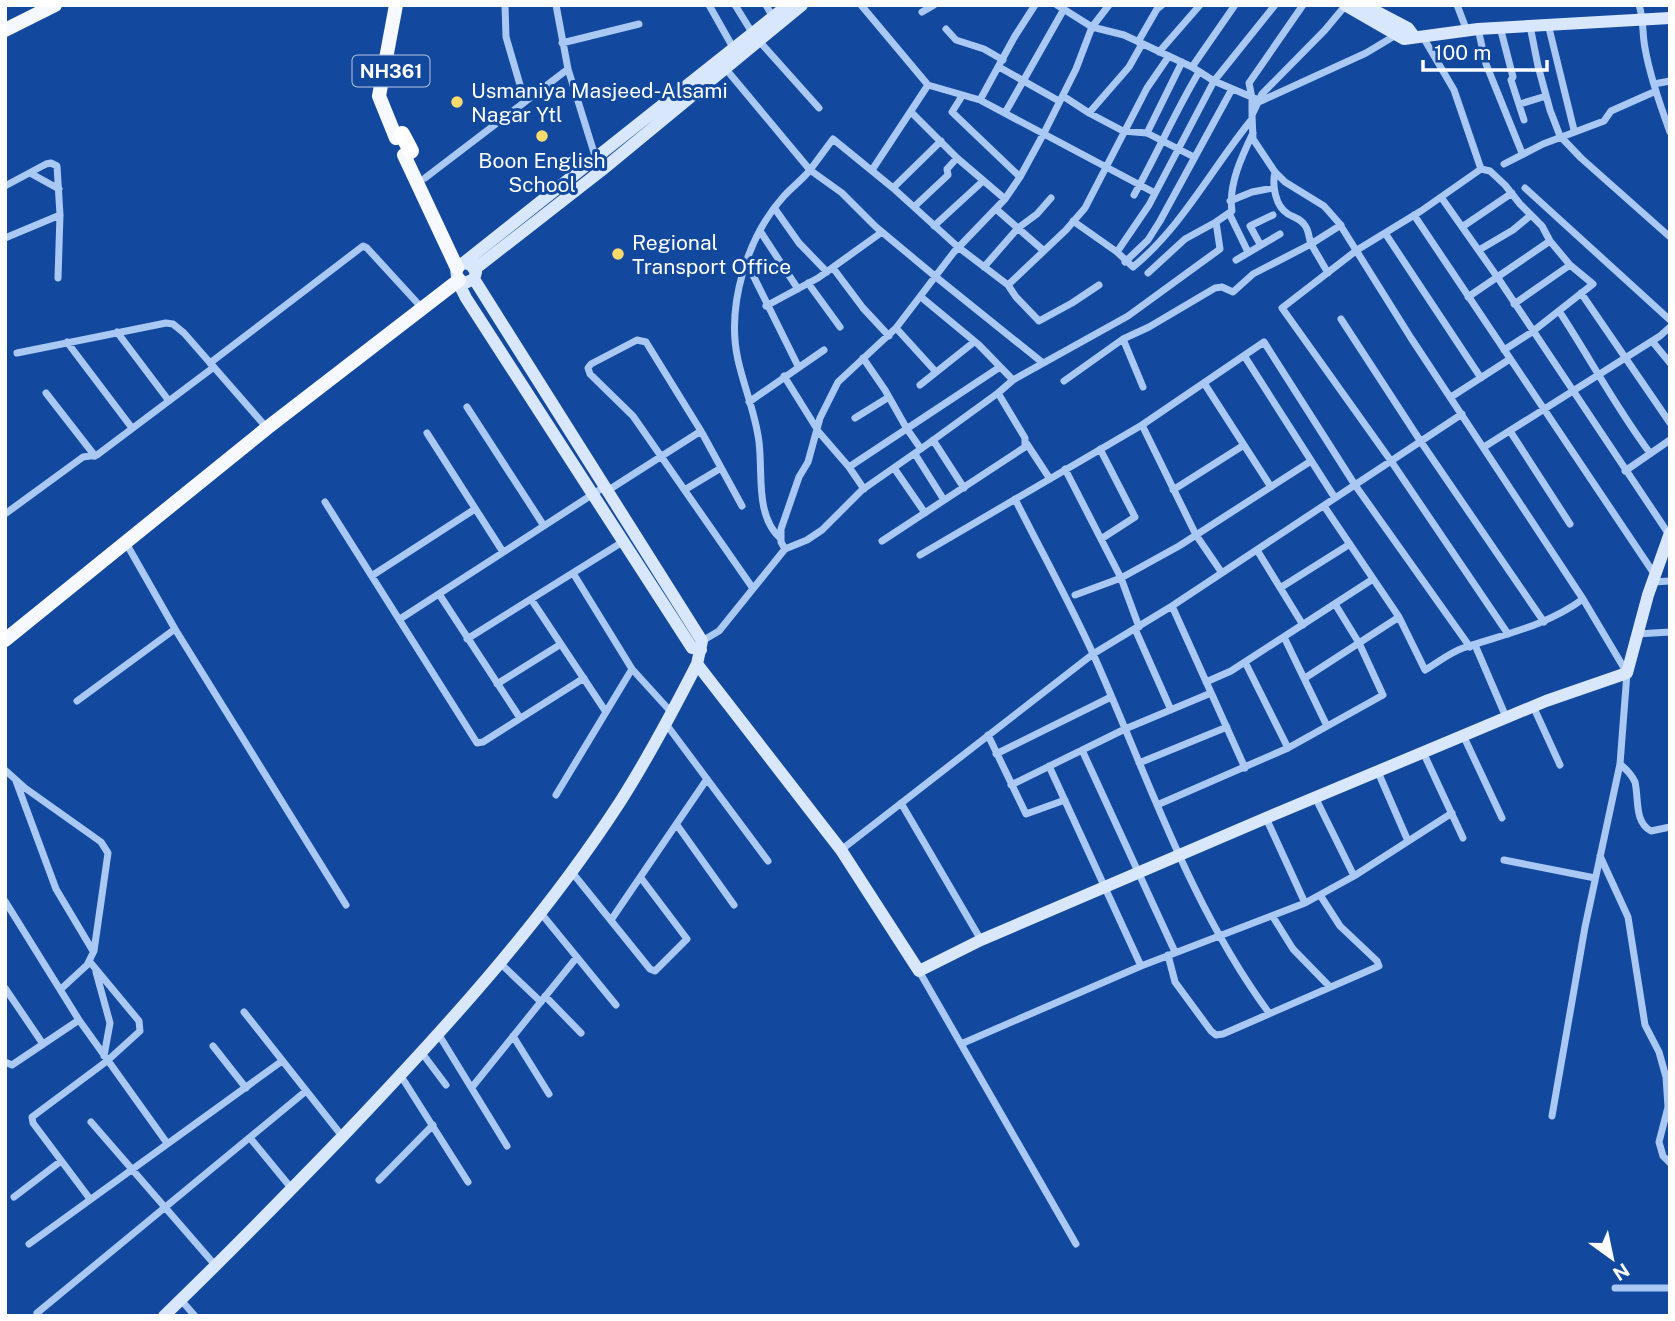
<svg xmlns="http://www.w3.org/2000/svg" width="1675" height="1321" font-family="'Public Sans',sans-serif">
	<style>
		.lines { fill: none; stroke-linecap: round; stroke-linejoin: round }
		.street { stroke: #a9c8f4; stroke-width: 7 }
		.secondary { stroke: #d9e7fd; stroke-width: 12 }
		.primary { stroke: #f6f9ff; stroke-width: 14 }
		.highway { stroke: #fff; stroke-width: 16 }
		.poi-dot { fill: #ffdb6c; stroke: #12499e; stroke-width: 2.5 }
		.labels { text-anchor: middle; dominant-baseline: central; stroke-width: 6; stroke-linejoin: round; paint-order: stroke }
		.shield { fill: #12499e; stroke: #b8c8e2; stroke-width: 2 }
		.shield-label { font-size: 19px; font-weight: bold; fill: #fff }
		.poi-label { font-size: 21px; fill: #fff; stroke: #12499e; text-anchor: start }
	</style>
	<rect width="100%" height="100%" fill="#12499e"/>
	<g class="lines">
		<path class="street" d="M 505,5 L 506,37 L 525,102
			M 556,5 L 568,69 L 596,159 L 602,170
			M 709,5 L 735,51
			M 735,5 L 753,34
			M 766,5 L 774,19
			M 861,5 L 928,85 L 980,100 L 1155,193
			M 1057,5 L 1092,27 L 1124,35 L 1192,67 L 1214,81 L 1261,101 L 1366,53 L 1396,35
			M 1457,5 L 1467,31
			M 1639,5 C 1644,20 1642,33 1645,48 C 1650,77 1660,105 1670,132
			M 1345,6 L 1325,30 L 1262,94 L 1252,115 L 1253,139 L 1275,172 L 1285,182 L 1324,206 L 1339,223 L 1411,338 L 1583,599 L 1627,673 L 1620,764 L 1585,927 L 1552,1116
			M 922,12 L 934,5
			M 1548,24 L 1574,130
			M 1530,26 L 1538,66 L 1550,110 L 1560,136 L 1581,158 L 1670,237
			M 1500,27 L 1513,77 L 1511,80 L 1524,120
			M 946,29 L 956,40 L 984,49 L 1003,60
			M 1478,29 L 1486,64 L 1522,153
			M 1423,37 L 1454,90 L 1481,169 L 1421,211 L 1357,250 L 1282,308 L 1391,461 L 1508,634
			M 759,41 L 819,108
			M 1138,42 L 1157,9 L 1162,5
			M 562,43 L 639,24
			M 1159,52 L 1200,5
			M 999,67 L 1059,101
			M 1192,67 L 1235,5
			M 725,68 L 810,170 L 833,139 L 893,188 L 958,247 L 1008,285 L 1016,297 L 1039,321 L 1072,303 L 1099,285
			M 1654,84 L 1670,81
			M 962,96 L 952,112 L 1020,177
			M 1063,96 L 1089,113 L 1123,131 L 1147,133 L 1194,157
			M 980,100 L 1015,36 L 1035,5
			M 1520,104 L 1546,96
			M 911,112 L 957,158 L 1005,199
			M 1005,113 L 1064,9
			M 1089,113 L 1129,67 L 1142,44
			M 1252,113 L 1252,98 L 1249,83 L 1303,5
			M 1147,133 L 1182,62
			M 1504,164 L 1543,144 L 1604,121 L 1611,111 L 1656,91
			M 1481,169 L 1490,171 L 1505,185 L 1520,204 L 1542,226 L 1550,241 L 1570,265 L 1593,284 L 1532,332 L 1504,350
			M 872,170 L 928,85
			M 1275,172 C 1272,185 1275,206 1288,214 C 1295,218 1302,219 1306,227 C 1309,232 1309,239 1311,244 L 1341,225
			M 30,173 L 59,189
			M 425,178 L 568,69
			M 5,186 L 46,164 L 51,163 L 57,166 L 60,215 L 58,278
			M 893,188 L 941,141
			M 1525,188 L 1670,320
			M 1134,195 C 1157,154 1175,112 1199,72
			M 1441,197 L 1498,278 L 1670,536
			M 1230,201 L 1252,192 L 1273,188
			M 915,206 L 948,175 L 947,169 L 957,158
			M 775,209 L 799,243 L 827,272
			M 996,209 L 1044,251
			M 1229,213 L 1248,252
			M 1414,215 L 1655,575
			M 1073,221 L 1117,252 L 1133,267 C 1182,227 1212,168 1252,119
			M 934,226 L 983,181
			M 1462,227 L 1512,193
			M 760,231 L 798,289
			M 1385,233 L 1481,378
			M 5,238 L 60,215
			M 1260,244 L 1250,226 L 1273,215
			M 1479,250 L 1513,230 L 1531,215
			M 1117,252 L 1149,205 L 1214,81 L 1275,5
			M 1236,260 L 1280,234
			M 1125,262 L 1148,240 L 1160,221 L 1232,89
			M 747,263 L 798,366
			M 984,267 L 1018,228 L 1037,214 L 1051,198
			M 833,268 L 863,308 L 889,336
			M 1148,273 L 1185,239 L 1216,222
			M 808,283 L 840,327
			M 1008,285 L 1066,230 L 1085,208 L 1147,88 L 1169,56
			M 1581,293 L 1670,423
			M 921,297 L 979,345 L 1013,380
			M 1468,297 L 1550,241
			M 1514,304 L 1570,265
			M 766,306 L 818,278 L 882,232
			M 1559,311 C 1590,358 1616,408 1650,453
			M 1341,319 L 1421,442 L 1544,622
			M 896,328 L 936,372
			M 117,332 L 169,401
			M 1123,339 L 1143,387
			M 1652,341 L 1670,363
			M 67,342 L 132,428
			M 17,353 L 166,323 L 173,324 L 184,333 L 267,428
			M 1245,357 L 1335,498
			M 863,358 L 885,390 L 907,429 L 921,449
			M 210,363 L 363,246 L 367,248 L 422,308
			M 784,376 L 817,429
			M 1064,381 L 1123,339 L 1149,327 L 1215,288 L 1222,287 L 1233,292 L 1253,274 L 1311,244 L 1328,273
			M 1204,383 L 1271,487
			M 920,385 L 974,342
			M 46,393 L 95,456
			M 1451,397 L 1510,359
			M 749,402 L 824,350
			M 467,407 L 544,526
			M 855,418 L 889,397
			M 1142,425 L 1196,535 L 1222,573
			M 817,430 L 849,467 L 864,489
			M 1510,431 L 1570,524
			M 427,433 L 503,552
			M 933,440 L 964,488
			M 1027,444 L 1050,479
			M 1484,447 L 1660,336 L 1670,327
			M 1100,449 L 1135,517 L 1101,539
			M 915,454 L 944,500
			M 849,467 L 1000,367
			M 894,468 L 925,513
			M 1065,469 L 1121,578 L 1139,627
			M 1625,471 L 1670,440
			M 686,489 L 721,468
			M 1173,490 L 1244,445
			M 607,491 L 701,431
			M 1015,499 C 1041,551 1070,603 1094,656 C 1148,777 1190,906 1269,1013
			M 325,502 L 477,743 L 483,742 L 584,678
			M 742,506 L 701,431 L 646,342 L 637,340 L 591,364 L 588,368 L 590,374 L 633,416 L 752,587
			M 1324,506 L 1399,617 L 1425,670 C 1437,663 1449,653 1463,648 C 1505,634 1546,626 1583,599
			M 5,514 L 83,457 L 97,455 L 214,367
			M 780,538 C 755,515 763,473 759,442 C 756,415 744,387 738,360 C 726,306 747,237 784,196 C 792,187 802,180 810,170 L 842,193 L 876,227 L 936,277 L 1043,363
			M 882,541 L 1025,447 L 1025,438 L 998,393
			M 126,543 L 175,629 L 346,905
			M 785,549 L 807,540 L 822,530 L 862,490 L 925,446 L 998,393 L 1013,380 L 1128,316 L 1220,249 L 1216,222 L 1232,211 C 1228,185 1242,156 1253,133
			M 1257,550 L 1303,625
			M 920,555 L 1142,425 L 1264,342 L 1355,485 L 1470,647
			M 573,573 L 632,669 L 672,713
			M 373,575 L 475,509
			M 1653,582 L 1670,581
			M 1280,588 L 1350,544
			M 439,594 L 520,718
			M 1075,595 L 1121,578 L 1179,546 L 1311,461
			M 531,599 L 606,712
			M 1172,606 L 1245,768
			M 400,619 L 604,487
			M 1135,629 L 1171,710
			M 1637,634 L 1670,632
			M 1284,637 L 1327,726
			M 467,639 L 624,541
			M 702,641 L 719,631 L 785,549 L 781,542 L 781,529 L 799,477 L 808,462 L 820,418 L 838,382 L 896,328 L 954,252 L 1005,199 L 1020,177 L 1044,133 L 1076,69 L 1092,27 L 1109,5
			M 1475,645 L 1506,717
			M 1245,662 L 1288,748
			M 1305,678 L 1399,617
			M 1206,682 L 1231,671 L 1373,579
			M 497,684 L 561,644
			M 77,701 L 175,629
			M 1533,706 L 1560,765
			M 666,724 L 768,861
			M 988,735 L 1026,814 L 1065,800
			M 1463,735 L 1502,818
			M 1082,750 L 1175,952
			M 1423,752 L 1463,838
			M 996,754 L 1111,697
			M 1139,763 L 1227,727
			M 1620,764 C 1626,769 1632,775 1635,782 C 1639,799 1634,822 1651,831 L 1670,827
			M 1049,766 L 1141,966
			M 5,770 L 25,788 L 101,842 L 108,853 L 94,951 L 87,965 L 61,989
			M 1378,772 L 1408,841
			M 16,781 L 56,889 L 93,951
			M 1011,785 L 1125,729 L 1211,693
			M 556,795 L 632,669
			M 1316,799 L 1354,876
			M 901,803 L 981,940
			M 1157,805 L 1288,748 L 1383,695 L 1359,643 L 1335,604
			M 1266,818 L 1305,903
			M 677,825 L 734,905
			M 841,850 L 1093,654 L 1172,606 L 1462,414
			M 1600,856 L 1628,917 L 1645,1025 L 1659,1052 L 1666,1077 L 1668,1107 L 1659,1142 L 1663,1156 L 1670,1163
			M 1504,860 L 1595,878
			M 571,871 L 650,969 L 655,971 L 687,939 L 641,878
			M 5,901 L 79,1020 L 167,1143
			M 540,912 L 616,1005
			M 1273,917 L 1293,949 L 1330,987
			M 611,920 L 707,779
			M 1168,955 L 1175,982 L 1211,1031 L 1216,1035 L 1223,1034 L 1379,966 L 1377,961 L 1340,926 L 1320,895
			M 90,962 L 139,1021 L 140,1031 L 107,1061 L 32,1117 L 33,1123 L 90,1199
			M 500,963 L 541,1002
			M 919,971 L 1076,1244
			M 96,972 L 110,1023 L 104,1056
			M 5,988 L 43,1044
			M 545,996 L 581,1033
			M 244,1012 L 342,1136
			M 439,1035 L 507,1146
			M 513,1036 L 549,1094
			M 961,1044 L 1141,966 L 1305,903 L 1354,876 L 1452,813
			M 213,1046 L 246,1088
			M 422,1053 L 446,1085
			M 5,1062 L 12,1065 L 79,1020
			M 401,1076 L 468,1182
			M 473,1086 L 577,957
			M 91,1122 L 215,1265
			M 250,1138 L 292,1189
			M 379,1180 L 433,1125
			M 14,1197 L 61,1161
			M 29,1244 L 282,1061
			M 1615,1288 L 1670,1288
			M 181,1300 L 195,1316
			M 37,1313 L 306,1091"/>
		<path class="secondary" d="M 1345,5 L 1404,39 L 1478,29 L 1670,18
			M 1364,5 L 1408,28 L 1414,36
			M 465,263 L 471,265 L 476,272 L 474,279 L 465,283 C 458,280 455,275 457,268 L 788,5
			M 475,269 L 602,170 L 802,5
			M 462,282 L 461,288 L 466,298 L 692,648 L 701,650
			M 697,664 L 841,850 L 919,971 L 981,940 L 1266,818 L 1546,701 L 1627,673 L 1648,595 L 1670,533
			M 164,1316 C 225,1257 284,1197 343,1136 C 443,1031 541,924 620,802 C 648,758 673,711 697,664 L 702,641 L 474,279"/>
		<path class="primary" d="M 396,5 L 379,96 L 396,138
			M 5,30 L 55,5
			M 404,155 L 457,268
			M 5,640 L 267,428 L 459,280"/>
		<path class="highway" d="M 402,134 L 411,151"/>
	</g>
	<g class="poi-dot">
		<circle cx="457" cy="102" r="7"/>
		<circle cx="542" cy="136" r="7"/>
		<circle cx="618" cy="254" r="7"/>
	</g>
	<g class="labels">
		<rect class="shield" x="352.5" y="55.5" width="77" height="31" rx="5"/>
		<g class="shield-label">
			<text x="391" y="71">NH361</text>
		</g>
		<g class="poi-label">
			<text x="471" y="90">Usmaniya Masjeed-Alsami<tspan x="471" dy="24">Nagar Ytl</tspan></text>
			<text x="542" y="160" text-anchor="middle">Boon English<tspan x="542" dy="24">School</tspan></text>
			<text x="632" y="242">Regional<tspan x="632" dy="24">Transport Office</tspan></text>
		</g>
	</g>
	<rect width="1675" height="1321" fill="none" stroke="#ffffff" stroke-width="14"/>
	<g transform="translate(1612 1258) rotate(147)" stroke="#12499e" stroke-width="5" paint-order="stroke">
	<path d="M0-5L12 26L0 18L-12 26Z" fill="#ffffff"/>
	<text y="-10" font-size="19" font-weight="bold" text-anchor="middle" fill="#ffffff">N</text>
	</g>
	<path d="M1423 60v10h124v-10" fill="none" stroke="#ffffff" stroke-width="3.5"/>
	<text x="1434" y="60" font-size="21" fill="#ffffff" stroke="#12499e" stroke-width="5" paint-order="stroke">100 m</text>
</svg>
